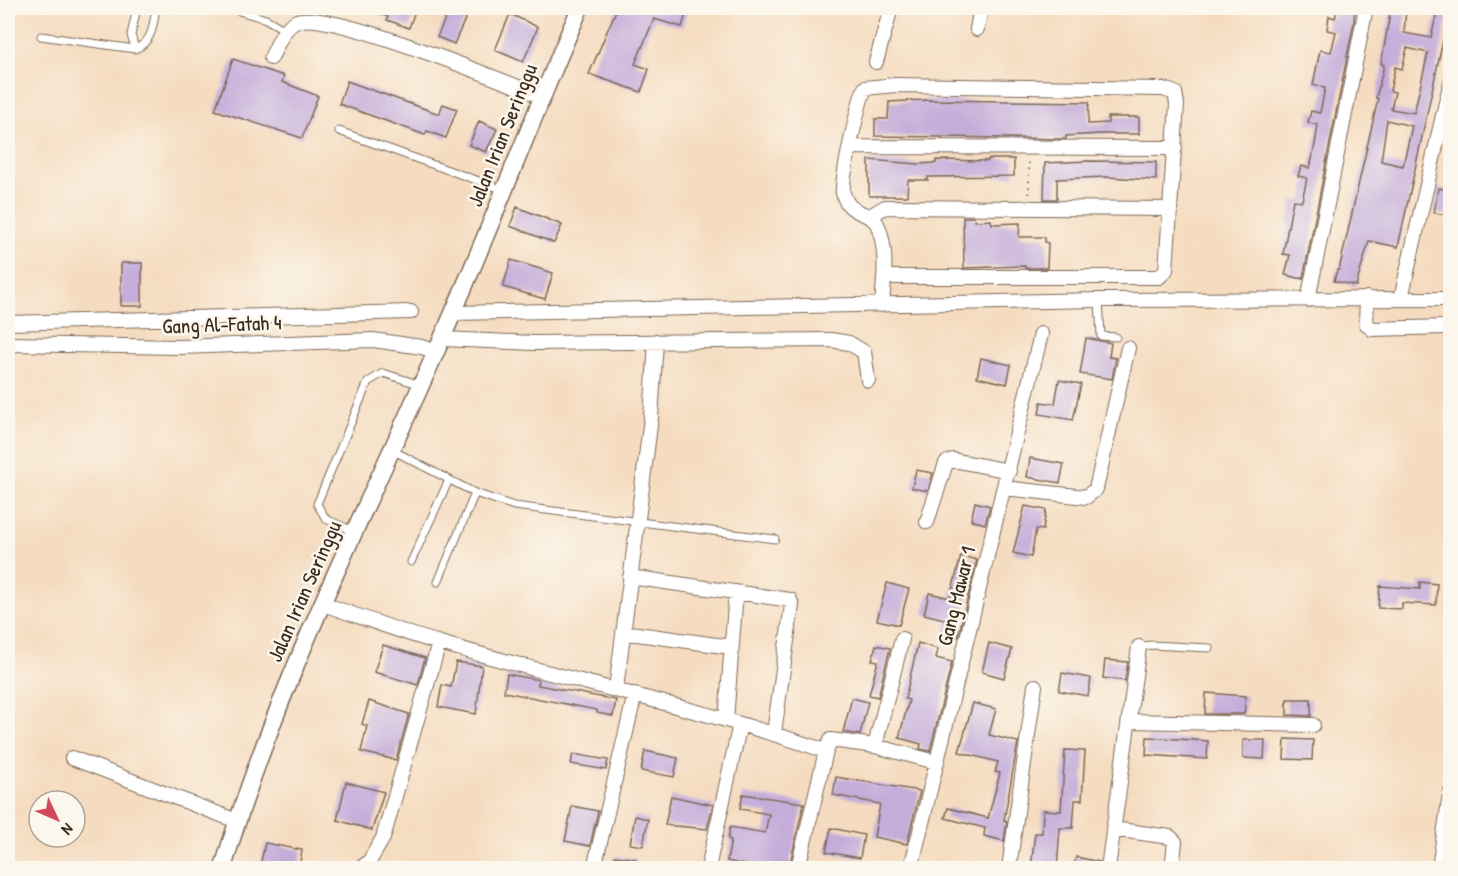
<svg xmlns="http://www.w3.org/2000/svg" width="1458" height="876" font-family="'Patrick Hand',sans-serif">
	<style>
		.building { fill: #c5adda; fill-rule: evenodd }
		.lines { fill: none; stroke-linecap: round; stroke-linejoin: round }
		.service-casing { stroke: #7c6857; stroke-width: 9 }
		.minor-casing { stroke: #7c6857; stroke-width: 16 }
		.tertiary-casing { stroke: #7c6857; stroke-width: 19 }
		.path { stroke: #7c6857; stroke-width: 2; stroke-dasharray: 1.5 4.5; stroke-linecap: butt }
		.service { stroke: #fff; stroke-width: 7 }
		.minor { stroke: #fff; stroke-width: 14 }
		.tertiary { stroke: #fff; stroke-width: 16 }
		.labels { text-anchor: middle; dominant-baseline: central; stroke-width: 5; stroke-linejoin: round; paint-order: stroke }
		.street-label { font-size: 21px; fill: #3b2a1e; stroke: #fbf7ec }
	</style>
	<rect width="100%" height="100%" fill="#fbf7ec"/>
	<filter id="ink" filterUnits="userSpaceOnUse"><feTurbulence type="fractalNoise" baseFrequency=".0167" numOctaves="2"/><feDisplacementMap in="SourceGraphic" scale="12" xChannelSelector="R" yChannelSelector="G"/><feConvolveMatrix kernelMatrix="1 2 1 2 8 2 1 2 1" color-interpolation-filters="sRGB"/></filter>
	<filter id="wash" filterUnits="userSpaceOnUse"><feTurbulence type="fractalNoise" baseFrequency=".008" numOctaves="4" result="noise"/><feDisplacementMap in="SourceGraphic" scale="24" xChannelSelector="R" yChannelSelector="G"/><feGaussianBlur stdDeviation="1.35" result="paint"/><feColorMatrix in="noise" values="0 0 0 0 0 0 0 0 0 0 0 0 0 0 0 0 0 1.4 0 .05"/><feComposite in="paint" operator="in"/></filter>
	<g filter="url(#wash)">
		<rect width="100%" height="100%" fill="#f5dcc0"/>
		<g id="blocks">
			<path class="building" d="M 364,8 L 416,8 L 409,28 L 387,20 L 388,17 Z
				M 450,8 L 470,8 L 454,44 L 437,37 Z
				M 617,8 L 688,8 L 682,27 L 654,19 L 635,64 L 649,69 L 641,92 L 589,74 Z
				M 1338,8 L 1355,8 L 1354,22 L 1303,279 L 1285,275 L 1290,255 L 1283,254 L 1293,200 L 1302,201 L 1307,178 L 1298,176 L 1301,166 L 1310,168 L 1315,144 L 1318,125 L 1308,123 L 1311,111 L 1320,113 L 1325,88 L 1313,85 L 1320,50 L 1331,52 L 1336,32 L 1327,30 L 1329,16 L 1335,18 Z
				M 1391,8 L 1406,8 L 1404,33 L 1431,38 L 1438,8 L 1450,8 L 1398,247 L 1369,241 L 1356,286 L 1334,281 L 1337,270 L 1339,270 L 1378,99 L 1376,98 L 1384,65 L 1381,64 ZM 1407,48 L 1428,53 L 1414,113 L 1391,109 L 1395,92 L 1390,91 L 1395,67 L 1402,69 ZM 1387,120 L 1412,126 L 1403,166 L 1381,161 Z
				M 510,14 L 538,27 L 523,62 L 495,50 Z
				M 233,59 L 284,76 L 282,82 L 318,96 L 302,138 L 215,110 Z
				M 347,81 L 439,114 L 443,104 L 457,109 L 446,138 L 427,131 L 425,135 L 339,104 Z
				M 925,100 L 1089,102 L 1088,124 L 1108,123 L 1108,117 L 1139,117 L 1139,134 L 1100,134 L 1066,136 L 1066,139 L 875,136 L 875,119 L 888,119 L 889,102 Z
				M 479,121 L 497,129 L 486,152 L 469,145 Z
				M 988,159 L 1014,159 L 1014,176 L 928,177 L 928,180 L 908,180 L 907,196 L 869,196 L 869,160 L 918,164 L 936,163 L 936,160 L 988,161 Z
				M 1089,161 L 1156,162 L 1156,180 L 1106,177 L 1057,179 L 1057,199 L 1044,199 L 1045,163 Z
				M 1438,188 L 1450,190 L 1450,215 L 1434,213 Z
				M 517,207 L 562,225 L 554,243 L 510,226 Z
				M 963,217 L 974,217 L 975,221 L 991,220 L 992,224 L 1020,223 L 1019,237 L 1045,237 L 1045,242 L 1048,243 L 1047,268 L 1025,268 L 1025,266 L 964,268 Z
				M 511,260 L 553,273 L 545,299 L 503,287 Z
				M 121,263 L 142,263 L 142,306 L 121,306 Z
				M 1086,338 L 1111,343 L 1109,357 L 1116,358 L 1112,379 L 1080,374 Z
				M 981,358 L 1011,365 L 1007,384 L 977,377 Z
				M 1059,380 L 1081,384 L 1073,420 L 1039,414 L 1041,402 L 1055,404 Z
				M 1030,458 L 1064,464 L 1060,483 L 1027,477 Z
				M 916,470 L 933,473 L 928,491 L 912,488 Z
				M 975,502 L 990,506 L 985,524 L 971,520 Z
				M 1025,506 L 1046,510 L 1043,530 L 1036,529 L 1031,557 L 1013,553 Z
				M 961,556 L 977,560 L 958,637 L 945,633 L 948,620 L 924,614 L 929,593 L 950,598 Z
				M 1420,582 L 1437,584 L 1436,605 L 1402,603 L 1402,609 L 1378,608 L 1380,586 L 1420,589 Z
				M 887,583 L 909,589 L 899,625 L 877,620 Z
				M 918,643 L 938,649 L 936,658 L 952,662 L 930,751 L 920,749 L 921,744 L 899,738 L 909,700 L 905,699 Z
				M 989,643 L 1012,649 L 1004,678 L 982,672 Z
				M 383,645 L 425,658 L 418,685 L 374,672 Z
				M 876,645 L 890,648 L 878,697 L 869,695 L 878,661 L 872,660 Z
				M 1105,660 L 1128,662 L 1125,681 L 1103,678 Z
				M 456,662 L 482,666 L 476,714 L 438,707 L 442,685 L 451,687 Z
				M 1062,673 L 1091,678 L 1088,696 L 1059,691 Z
				M 507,674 L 539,680 L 538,685 L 616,700 L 613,716 L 597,713 L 597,710 L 504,692 Z
				M 1206,693 L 1246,696 L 1244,714 L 1205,714 Z
				M 852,698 L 868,702 L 860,735 L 843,732 Z
				M 1287,699 L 1311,699 L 1311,716 L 1287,715 Z
				M 369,701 L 409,714 L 396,760 L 361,752 L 367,726 L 362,724 Z
				M 973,703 L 996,709 L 989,735 L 1018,742 L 1004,820 L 1007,821 L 1004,841 L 984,836 L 985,828 L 945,818 L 948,808 L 988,818 L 1000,773 L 995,772 L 998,762 L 959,752 Z
				M 1147,737 L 1208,741 L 1207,759 L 1146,755 Z
				M 1285,739 L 1313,740 L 1312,760 L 1284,759 Z
				M 1243,740 L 1265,740 L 1264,759 L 1243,758 Z
				M 1065,750 L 1085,751 L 1082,800 L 1075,800 L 1073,828 L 1060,828 L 1057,868 L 1031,868 L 1035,833 L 1042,833 L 1043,810 L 1061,811 Z
				M 645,751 L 678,758 L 674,777 L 641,771 Z
				M 573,754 L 608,760 L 606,770 L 571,764 Z
				M 836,777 L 920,791 L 907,844 L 874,837 L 880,804 L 833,795 Z
				M 346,782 L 384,792 L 372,830 L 337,820 Z
				M 743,794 L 804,803 L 789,868 L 758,868 L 727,861 L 731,840 L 728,839 L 730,827 L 765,833 L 769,814 L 740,809 Z
				M 671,796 L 713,805 L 707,829 L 665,825 Z
				M 572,806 L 598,811 L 590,846 L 565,841 Z
				M 635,816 L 648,819 L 643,846 L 630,844 Z
				M 831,828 L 864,835 L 860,858 L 826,852 Z
				M 265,843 L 302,850 L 299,868 L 260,866 Z
				M 615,856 L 636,859 L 634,868 L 612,868 Z
				M 1076,857 L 1100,862 L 1099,868 L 1074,868 Z"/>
		</g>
	</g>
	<g filter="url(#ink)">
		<use href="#blocks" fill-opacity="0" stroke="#7c6857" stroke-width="1.5"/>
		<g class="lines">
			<g class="service-casing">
				<path id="service" d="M 229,8 L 266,19 L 285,30
					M 41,36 L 135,49 C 153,42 153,25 156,8
					M 135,49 L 131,35 L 137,8
					M 339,131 L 504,190
					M 1099,300 L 1101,336 L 1116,337
					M 392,450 L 475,493 L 514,506 L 775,539
					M 353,531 L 326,519 L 317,504 L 368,382 L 383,373 L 421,385
					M 411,562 L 449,480
					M 438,582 L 475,493
					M 1139,647 L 1151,645 L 1209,648"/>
			</g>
			<g class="minor-casing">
				<path id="minor" d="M 977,29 L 981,8
					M 271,58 C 277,46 283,27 297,21 C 328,9 502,81 541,96
					M 876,62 L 891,8
					M 852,147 L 1175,148
					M 870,216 L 885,207 L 1171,209
					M 1367,298 L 1366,323 L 1372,329 L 1447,327
					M 1401,298 L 1450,85
					M 1308,300 L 1366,8
					M 882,305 C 884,280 888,250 878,226 C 873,213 857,215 849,205 C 846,202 844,197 843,193 C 841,180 859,100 865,88 L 895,85 L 1163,89 L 1175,93 L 1177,104 L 1166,270 L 1159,277 L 884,277
					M 453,313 L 1099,300 L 1450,299
					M 8,323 L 411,312
					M 442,339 L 534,343 L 831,340 L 849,343 L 864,352 L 868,380
					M 8,344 L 180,347 L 373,340 L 422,347 L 436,352
					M 1004,488 L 1086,497 L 1096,489 L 1128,348
					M 927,522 L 946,463 L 953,460 L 1009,471
					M 630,577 L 790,600 L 792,605 L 774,733
					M 323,604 C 362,617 400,632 440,643 C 568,680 699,708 826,751
					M 623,632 L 731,647
					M 616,689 L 651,418 L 656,341
					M 726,720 L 736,592
					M 1129,721 L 1313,725
					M 875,746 L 902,639
					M 72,758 L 237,821
					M 1113,829 L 1170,837 L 1175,842 L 1172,868
					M 361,868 L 369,862 L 383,838 L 439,643
					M 594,868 L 635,694
					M 708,868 L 740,724
					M 798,868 L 826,751 L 831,740 L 875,746 L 936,762
					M 911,868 L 1041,334
					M 1009,868 L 1035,686
					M 1108,868 L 1139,647
					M 1439,868 L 1450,794"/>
			</g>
			<g class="tertiary-casing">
				<path id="tertiary" d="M 223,868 C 275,690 360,523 435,354 C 487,239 530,122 580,8"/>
			</g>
			<path class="path" d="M 1029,194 L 1029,161"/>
			<use href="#service" class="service"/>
			<use href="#minor" class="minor"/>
			<use href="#tertiary" class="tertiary"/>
		</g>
	</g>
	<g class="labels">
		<g class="street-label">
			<text transform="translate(502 135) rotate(-68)">Jalan Irian Seringgu</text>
			<text transform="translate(222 324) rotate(-2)">Gang Al-Fatah 4</text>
			<text transform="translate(304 591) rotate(-66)">Jalan Irian Seringgu</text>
			<text transform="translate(956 596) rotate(-76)">Gang Mawar 1</text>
		</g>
	</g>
	<rect width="1458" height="876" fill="none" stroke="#fbf7ec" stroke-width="30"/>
	<g transform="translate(57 819) rotate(134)"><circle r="28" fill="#fbf7ec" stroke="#aea59a" stroke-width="1.5"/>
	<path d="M0-4.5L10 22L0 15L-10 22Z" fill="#d1495b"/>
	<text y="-9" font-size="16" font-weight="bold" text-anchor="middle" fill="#3b2a1e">N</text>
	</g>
</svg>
